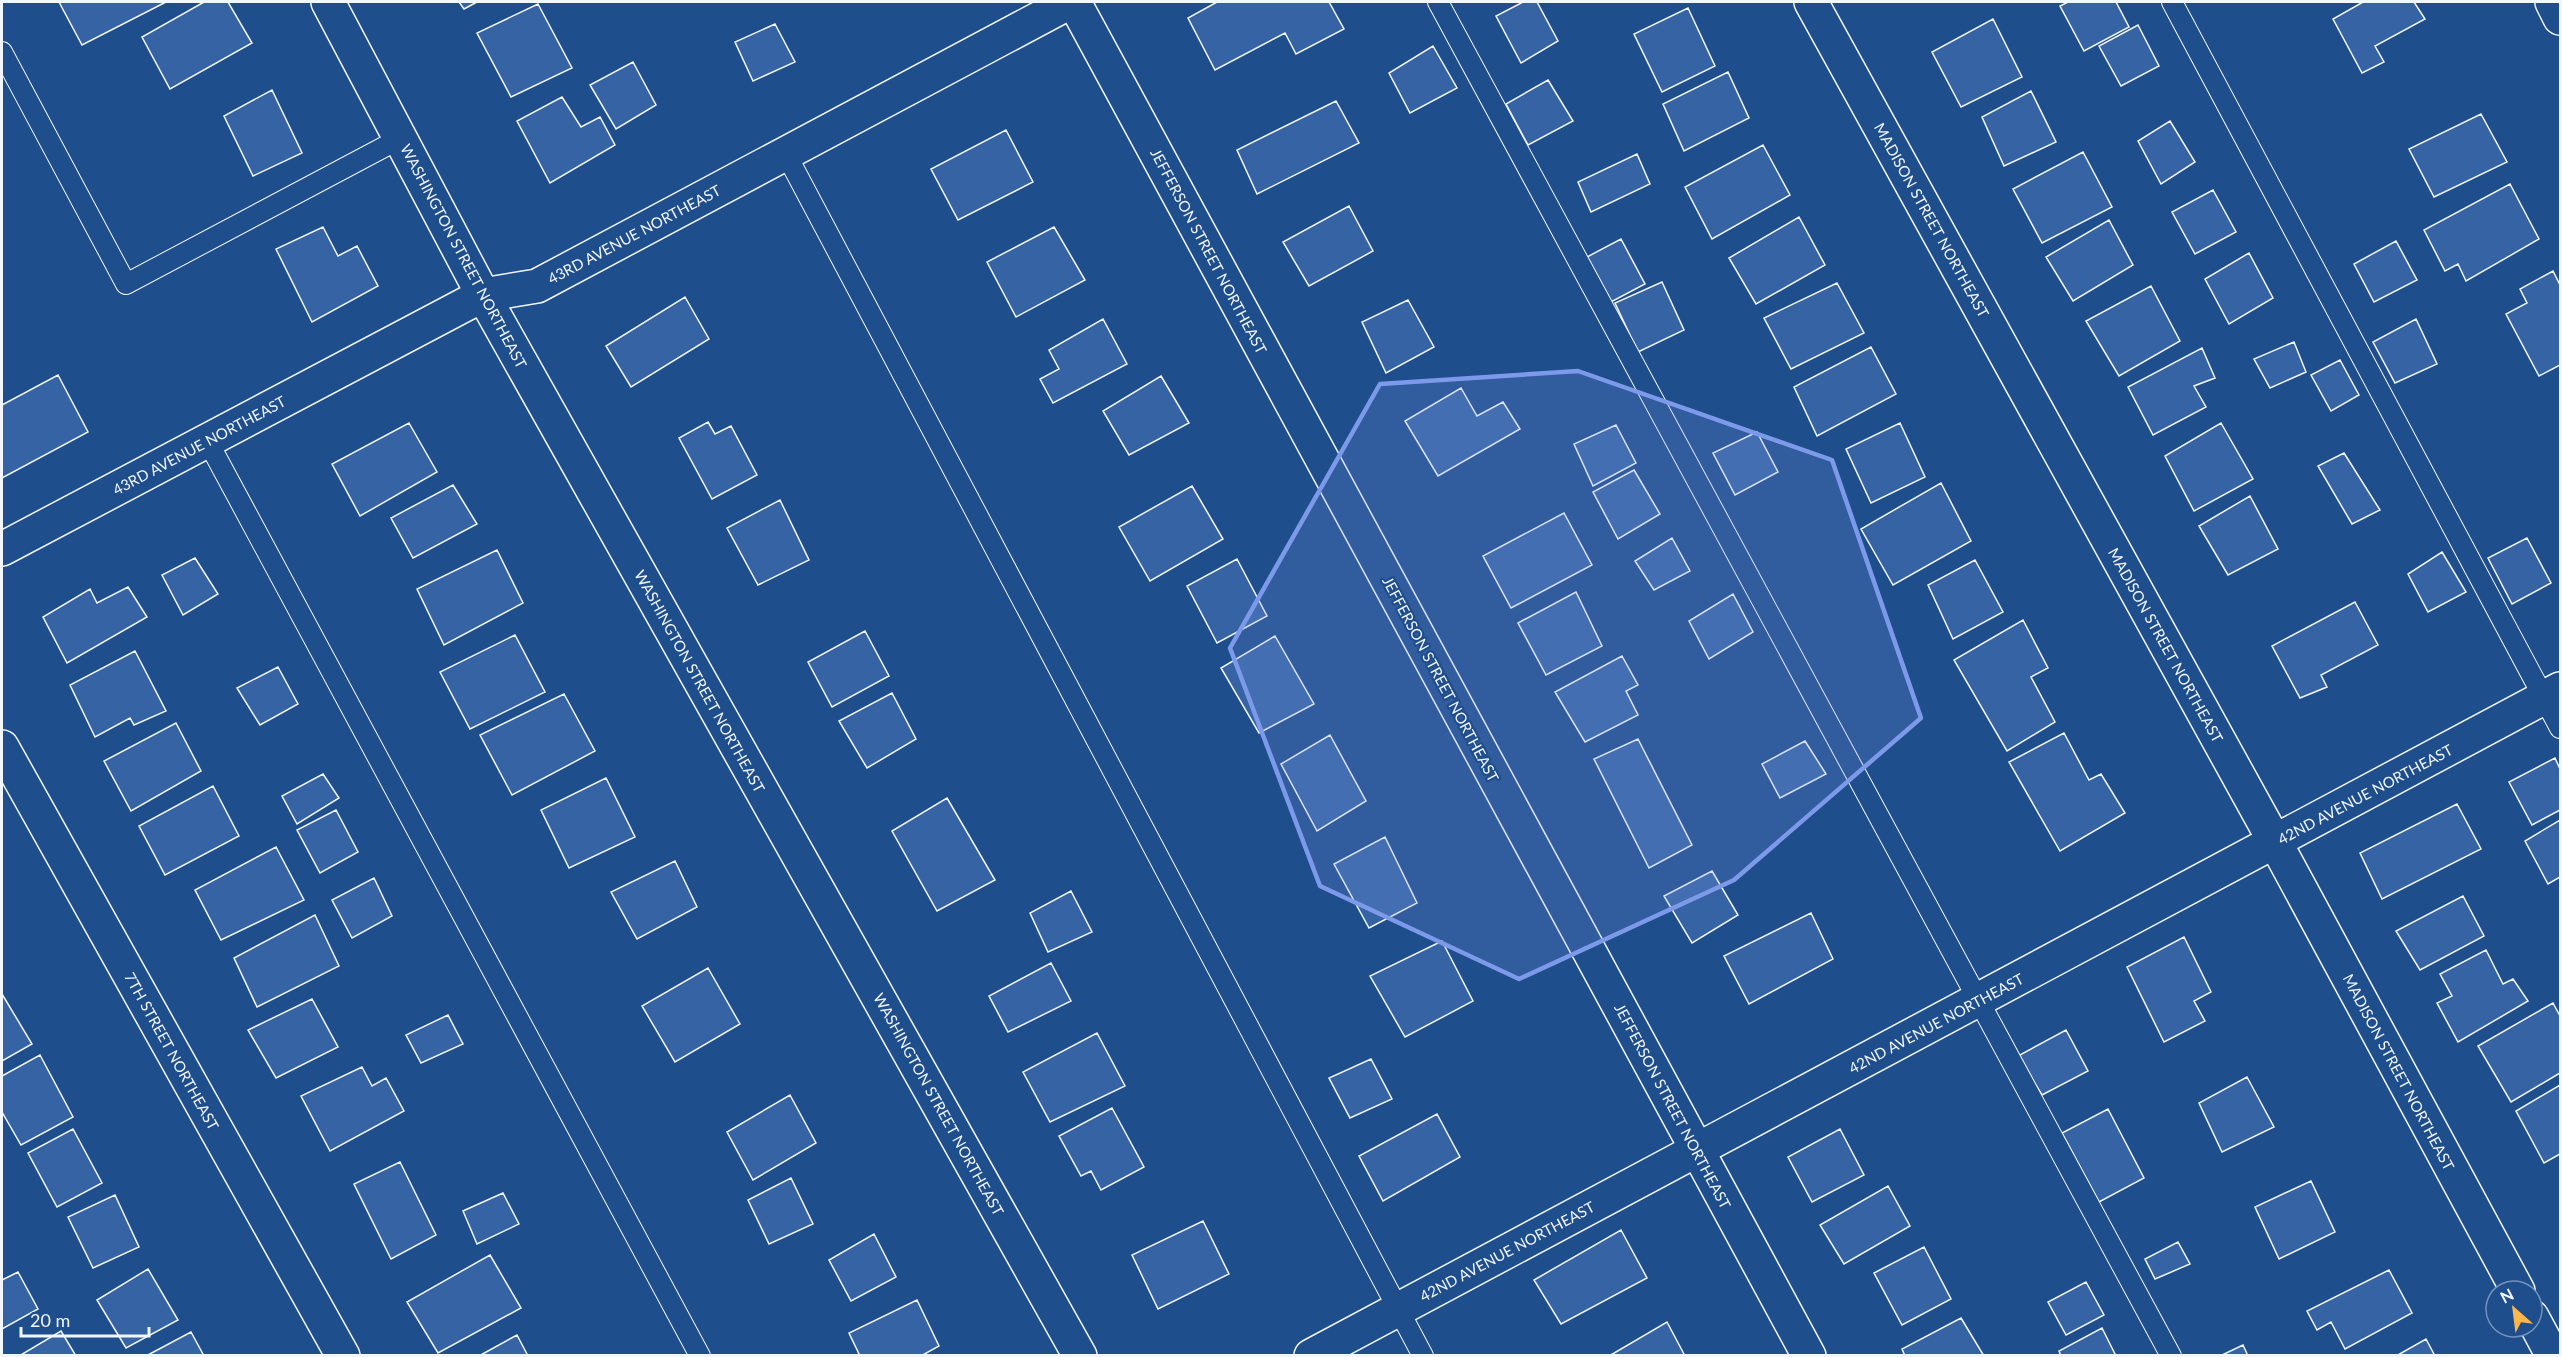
<svg xmlns="http://www.w3.org/2000/svg" width="2562" height="1357" font-family="Lato,sans-serif">
	<style>
		.building { fill: #3563a3; stroke: #f2f6ff; stroke-width: 1.5 }
		.lines { fill: none; stroke-linecap: round; stroke-linejoin: round }
		.lane-casing { stroke: #f2f6ff; stroke-width: 22 }
		.street-casing { stroke: #f2f6ff; stroke-width: 36 }
		.secondary-casing { stroke: #f2f6ff; stroke-width: 36 }
		.lane { stroke: #1f4e8c; stroke-width: 20 }
		.street { stroke: #1f4e8c; stroke-width: 33 }
		.secondary { stroke: #1f4e8c; stroke-width: 33 }
		.marked { fill: #7d9aea; fill-opacity: 0.2; stroke: #7d9aea; stroke-width: 4.5; stroke-linejoin: round }
		.labels { text-anchor: middle; dominant-baseline: central; stroke-width: 4.5; stroke-linejoin: round; paint-order: stroke }
		.street-label { font-size: 15px; fill: #f2f6ff; stroke: #1f4e8c }
	</style>
	<rect width="100%" height="100%" fill="#1f4e8c"/>
	<path class="building" d="M 59,2 L 166,2 L 82,45 Z
		M 204,2 L 228,2 L 252,43 L 170,89 L 142,37 Z
		M 459,2 L 477,2 L 464,9 Z
		M 1217,2 L 1329,2 L 1344,29 L 1296,54 L 1285,33 L 1215,70 L 1188,18 Z
		M 1523,2 L 1537,2 L 1558,41 L 1521,63 L 1496,16 Z
		M 2068,2 L 2116,2 L 2129,27 L 2084,51 L 2060,6 Z
		M 2363,2 L 2414,2 L 2425,19 L 2375,46 L 2384,62 L 2362,73 L 2333,19 Z
		M 538,4 L 572,68 L 511,97 L 477,33 Z
		M 1688,8 L 1715,66 L 1662,92 L 1634,34 Z
		M 1993,19 L 2022,77 L 1961,107 L 1932,52 Z
		M 775,24 L 795,62 L 753,81 L 735,42 Z
		M 2138,25 L 2159,66 L 2121,86 L 2099,46 Z
		M 1433,46 L 1457,88 L 1410,113 L 1389,73 Z
		M 633,62 L 656,105 L 616,129 L 590,85 Z
		M 1728,72 L 1749,118 L 1684,151 L 1663,104 Z
		M 1548,80 L 1573,121 L 1528,145 L 1506,104 Z
		M 272,90 L 302,153 L 253,176 L 224,116 Z
		M 2031,91 L 2056,142 L 2004,166 L 1982,117 Z
		M 562,97 L 581,127 L 600,117 L 615,145 L 550,183 L 517,121 Z
		M 1336,101 L 1359,143 L 1257,194 L 1237,150 Z
		M 2481,114 L 2507,162 L 2434,197 L 2409,149 Z
		M 2170,121 L 2195,162 L 2161,184 L 2138,141 Z
		M 1006,130 L 1033,182 L 958,220 L 931,169 Z
		M 1763,145 L 1790,195 L 1712,239 L 1685,187 Z
		M 2083,152 L 2112,207 L 2042,243 L 2013,189 Z
		M 1637,154 L 1650,184 L 1591,212 L 1578,182 Z
		M 2510,184 L 2539,239 L 2466,281 L 2458,264 L 2445,271 L 2424,230 Z
		M 2213,190 L 2236,232 L 2195,254 L 2172,212 Z
		M 1349,206 L 1373,251 L 1309,286 L 1283,242 Z
		M 1799,217 L 1825,265 L 1756,304 L 1729,258 Z
		M 2109,220 L 2133,265 L 2073,301 L 2046,257 Z
		M 323,227 L 338,256 L 357,246 L 378,286 L 312,322 L 276,249 Z
		M 1054,227 L 1085,280 L 1016,317 L 987,262 Z
		M 1621,239 L 1645,284 L 1609,303 L 1587,257 Z
		M 2396,241 L 2417,280 L 2374,302 L 2354,264 Z
		M 2249,253 L 2273,298 L 2229,324 L 2205,279 Z
		M 2553,271 L 2560,285 L 2560,365 L 2539,376 L 2506,314 L 2527,303 L 2520,289 Z
		M 1662,282 L 1684,330 L 1638,352 L 1615,303 Z
		M 1837,283 L 1864,333 L 1791,369 L 1764,318 Z
		M 2151,286 L 2180,341 L 2119,376 L 2086,321 Z
		M 685,297 L 709,339 L 631,387 L 606,346 Z
		M 1408,300 L 1434,347 L 1386,373 L 1362,322 Z
		M 1103,319 L 1127,364 L 1053,403 L 1040,379 L 1059,369 L 1049,350 Z
		M 2416,319 L 2437,364 L 2395,383 L 2373,342 Z
		M 2294,342 L 2306,372 L 2270,388 L 2254,359 Z
		M 1871,347 L 1896,394 L 1817,436 L 1794,387 Z
		M 2202,348 L 2215,378 L 2194,386 L 2206,407 L 2153,435 L 2128,387 Z
		M 2340,360 L 2359,395 L 2331,411 L 2311,375 Z
		M 58,375 L 88,432 L 2,478 L 2,405 Z
		M 1161,376 L 1189,423 L 1129,455 L 1103,411 Z
		M 1461,388 L 1477,416 L 1503,402 L 1520,429 L 1438,476 L 1405,421 Z
		M 708,422 L 715,434 L 731,426 L 757,475 L 712,499 L 679,438 Z
		M 409,423 L 437,472 L 360,516 L 332,464 Z
		M 1900,423 L 1925,477 L 1871,503 L 1846,449 Z
		M 2221,423 L 2253,479 L 2194,511 L 2165,456 Z
		M 1616,425 L 1636,463 L 1593,486 L 1574,444 Z
		M 1757,432 L 1778,472 L 1735,495 L 1713,453 Z
		M 2344,453 L 2380,510 L 2352,524 L 2318,466 Z
		M 1634,470 L 1660,514 L 1618,539 L 1593,492 Z
		M 1941,483 L 1971,541 L 1893,585 L 1861,529 Z
		M 453,485 L 477,524 L 413,558 L 391,518 Z
		M 1192,486 L 1223,539 L 1150,581 L 1119,527 Z
		M 2250,496 L 2278,549 L 2228,575 L 2199,526 Z
		M 780,500 L 809,560 L 758,585 L 727,528 Z
		M 1564,513 L 1592,565 L 1511,608 L 1483,556 Z
		M 1672,538 L 1690,571 L 1654,590 L 1635,561 Z
		M 2527,538 L 2551,583 L 2512,604 L 2488,558 Z
		M 497,550 L 523,603 L 444,645 L 417,589 Z
		M 2442,552 L 2466,592 L 2428,612 L 2408,574 Z
		M 195,558 L 218,594 L 183,615 L 162,575 Z
		M 1237,559 L 1267,616 L 1217,643 L 1187,586 Z
		M 1975,560 L 2003,612 L 1953,639 L 1928,585 Z
		M 128,587 L 147,617 L 67,663 L 43,617 L 90,589 L 97,603 Z
		M 1576,592 L 1602,646 L 1546,675 L 1518,623 Z
		M 1733,594 L 1753,632 L 1709,659 L 1689,621 Z
		M 2355,602 L 2378,645 L 2321,675 L 2327,687 L 2300,698 L 2272,646 Z
		M 2023,620 L 2048,668 L 2031,677 L 2055,722 L 2007,751 L 1954,660 Z
		M 865,631 L 889,676 L 832,707 L 808,662 Z
		M 515,635 L 545,692 L 470,729 L 440,672 Z
		M 1275,636 L 1314,704 L 1259,733 L 1221,668 Z
		M 135,651 L 166,711 L 134,725 L 130,718 L 95,737 L 70,685 Z
		M 1622,656 L 1638,685 L 1626,691 L 1638,715 L 1585,742 L 1555,692 Z
		M 278,667 L 298,704 L 260,725 L 237,688 Z
		M 892,693 L 916,739 L 867,768 L 839,721 Z
		M 564,694 L 595,751 L 512,795 L 480,735 Z
		M 176,723 L 201,771 L 131,811 L 104,761 Z
		M 2064,733 L 2089,780 L 2101,774 L 2125,813 L 2060,851 L 2009,762 Z
		M 1330,735 L 1366,801 L 1317,831 L 1281,764 Z
		M 1638,739 L 1692,845 L 1649,868 L 1594,759 Z
		M 1805,741 L 1826,774 L 1780,798 L 1762,764 Z
		M 2555,758 L 2560,769 L 2560,810 L 2532,825 L 2509,782 Z
		M 323,774 L 339,798 L 297,824 L 282,796 Z
		M 606,778 L 635,837 L 569,868 L 541,810 Z
		M 213,786 L 239,836 L 165,875 L 139,826 Z
		M 947,798 L 995,880 L 937,911 L 892,831 Z
		M 2457,804 L 2481,849 L 2382,899 L 2360,853 Z
		M 336,810 L 358,852 L 320,873 L 297,830 Z
		M 2560,820 L 2560,877 L 2548,884 L 2525,841 Z
		M 1385,837 L 1417,903 L 1369,928 L 1334,864 Z
		M 276,847 L 304,900 L 221,940 L 195,890 Z
		M 675,861 L 697,907 L 637,939 L 611,892 Z
		M 1712,871 L 1738,915 L 1692,943 L 1664,896 Z
		M 374,878 L 392,916 L 352,938 L 332,900 Z
		M 1071,891 L 1092,932 L 1048,952 L 1030,913 Z
		M 2463,896 L 2484,936 L 2420,970 L 2396,931 Z
		M 1811,913 L 1833,959 L 1749,1004 L 1724,956 Z
		M 315,915 L 339,966 L 257,1007 L 234,958 Z
		M 2184,937 L 2211,992 L 2194,1001 L 2205,1021 L 2164,1042 L 2127,967 Z
		M 1442,941 L 1473,1001 L 1405,1037 L 1370,976 Z
		M 2486,950 L 2503,984 L 2513,979 L 2528,1001 L 2458,1042 L 2437,1003 L 2452,996 L 2440,974 Z
		M 1051,963 L 1071,1001 L 1008,1032 L 989,996 Z
		M 708,968 L 740,1024 L 675,1062 L 642,1006 Z
		M 2,994 L 32,1044 L 2,1061 Z
		M 312,999 L 338,1047 L 276,1078 L 248,1030 Z
		M 2553,1003 L 2560,1016 L 2560,1073 L 2511,1102 L 2478,1046 Z
		M 448,1015 L 463,1044 L 421,1063 L 406,1035 Z
		M 2066,1030 L 2088,1071 L 2042,1095 L 2018,1056 Z
		M 1097,1033 L 1125,1086 L 1050,1122 L 1023,1072 Z
		M 40,1055 L 73,1117 L 21,1145 L 2,1112 L 2,1076 Z
		M 1371,1059 L 1392,1099 L 1350,1118 L 1329,1078 Z
		M 362,1067 L 372,1086 L 386,1078 L 404,1111 L 330,1151 L 301,1096 Z
		M 2247,1077 L 2274,1127 L 2222,1152 L 2199,1103 Z
		M 2560,1085 L 2560,1154 L 2544,1163 L 2516,1111 Z
		M 790,1095 L 816,1143 L 753,1180 L 727,1132 Z
		M 1112,1108 L 1144,1167 L 1101,1190 L 1091,1171 L 1081,1176 L 1059,1136 Z
		M 2108,1109 L 2144,1178 L 2099,1202 L 2062,1133 Z
		M 1437,1114 L 1460,1157 L 1383,1201 L 1359,1156 Z
		M 73,1129 L 102,1183 L 57,1207 L 28,1153 Z
		M 1840,1129 L 1864,1175 L 1812,1202 L 1788,1157 Z
		M 400,1162 L 436,1235 L 391,1259 L 354,1184 Z
		M 791,1178 L 813,1224 L 769,1244 L 748,1200 Z
		M 2311,1181 L 2335,1232 L 2279,1259 L 2255,1207 Z
		M 1888,1186 L 1910,1226 L 1844,1264 L 1820,1225 Z
		M 503,1193 L 519,1224 L 477,1244 L 463,1211 Z
		M 115,1195 L 139,1247 L 93,1268 L 68,1217 Z
		M 1203,1221 L 1229,1274 L 1158,1309 L 1132,1255 Z
		M 1621,1230 L 1647,1278 L 1561,1324 L 1534,1280 Z
		M 874,1234 L 896,1277 L 851,1301 L 829,1260 Z
		M 2178,1242 L 2190,1264 L 2155,1279 L 2145,1259 Z
		M 1924,1247 L 1951,1299 L 1902,1325 L 1874,1273 Z
		M 490,1255 L 521,1308 L 438,1353 L 407,1302 Z
		M 148,1269 L 178,1320 L 126,1348 L 97,1300 Z
		M 2389,1270 L 2412,1313 L 2345,1349 L 2331,1322 L 2317,1330 L 2307,1311 Z
		M 18,1272 L 38,1309 L 2,1329 L 2,1280 Z
		M 2086,1282 L 2104,1315 L 2066,1335 L 2048,1302 Z
		M 917,1300 L 939,1346 L 921,1356 L 860,1356 L 849,1333 Z
		M 1961,1318 L 1984,1356 L 1905,1356 L 1902,1349 Z
		M 1667,1322 L 1685,1356 L 1609,1356 Z
		M 2102,1328 L 2116,1356 L 2061,1356 L 2059,1351 Z
		M 61,1331 L 76,1356 L 19,1356 Z
		M 191,1332 L 204,1356 L 146,1356 Z
		M 517,1335 L 528,1356 L 479,1356 Z
		M 2426,1339 L 2435,1356 L 2396,1356 Z
		M 2243,1345 L 2248,1356 L 2220,1356 Z"/>
	<g class="lines">
		<g class="lane-casing">
			<path id="lane" d="M 1438,2 L 2171,1356
				M 2172,2 L 2560,728
				M 2,52 L 126,284 L 401,138
				M 786,154 L 1423,1356
				M 207,440 L 700,1356"/>
		</g>
		<g class="street-casing">
			<path id="street" d="M 328,2 L 483,295 L 1080,1356
				M 1811,2 L 2275,842 L 2518,1291
				M 2552,2 L 2560,18
				M 2,549 L 483,295 L 537,286 L 1070,2
				M 2,747 L 343,1356
				M 2532,1317 L 2553,1356
				M 1311,1356 L 2560,689"/>
		</g>
		<g class="secondary-casing">
			<path id="secondary" d="M 1074,2 L 1809,1356"/>
		</g>
		<use href="#lane" class="lane"/>
		<use href="#street" class="street"/>
		<use href="#secondary" class="secondary"/>
	</g>
	<path class="marked" d="M 1578,371 L 1832,460 L 1921,718 L 1734,880 L 1519,979 L 1320,886 L 1230,648 L 1380,384 Z"/>
	<g class="labels">
		<g class="street-label">
			<text transform="translate(1932 220) rotate(61)">MADISON STREET NORTHEAST</text>
			<text transform="translate(634 234) rotate(-28)">43RD AVENUE NORTHEAST</text>
			<text transform="translate(1209 251) rotate(62)">JEFFERSON STREET NORTHEAST</text>
			<text transform="translate(464 256) rotate(62)">WASHINGTON STREET NORTHEAST</text>
			<text transform="translate(199 445) rotate(-28)">43RD AVENUE NORTHEAST</text>
			<text transform="translate(2166 645) rotate(61)">MADISON STREET NORTHEAST</text>
			<text transform="translate(1441 679) rotate(62)">JEFFERSON STREET NORTHEAST</text>
			<text transform="translate(700 681) rotate(61)">WASHINGTON STREET NORTHEAST</text>
			<text transform="translate(2365 794) rotate(-28)">42ND AVENUE NORTHEAST</text>
			<text transform="translate(1936 1023) rotate(-28)">42ND AVENUE NORTHEAST</text>
			<text transform="translate(172 1051) rotate(61)">7TH STREET NORTHEAST</text>
			<text transform="translate(2399 1072) rotate(62)">MADISON STREET NORTHEAST</text>
			<text transform="translate(939 1104) rotate(61)">WASHINGTON STREET NORTHEAST</text>
			<text transform="translate(1673 1106) rotate(62)">JEFFERSON STREET NORTHEAST</text>
			<text transform="translate(1507 1251) rotate(-28)">42ND AVENUE NORTHEAST</text>
		</g>
	</g>
	<rect width="2562" height="1357" fill="none" stroke="#f2f6ff" stroke-width="6"/>
	<g transform="translate(2514 1309) rotate(332)"><circle r="28" fill="#1f4e8c" stroke="#7391ba" stroke-width="1.5"/>
	<path d="M0-4.5L10 22L0 15L-10 22Z" fill="#ffb74d"/>
	<text y="-9" font-size="16" font-weight="bold" text-anchor="middle" fill="#f2f6ff">N</text>
	</g>
	<path d="M21 1327v9h128v-9" fill="none" stroke="#f2f6ff" stroke-width="3"/>
	<text x="30" y="1327" font-size="18" fill="#f2f6ff" stroke="#1f4e8c" stroke-width="4.5" paint-order="stroke">20 m</text>
</svg>
